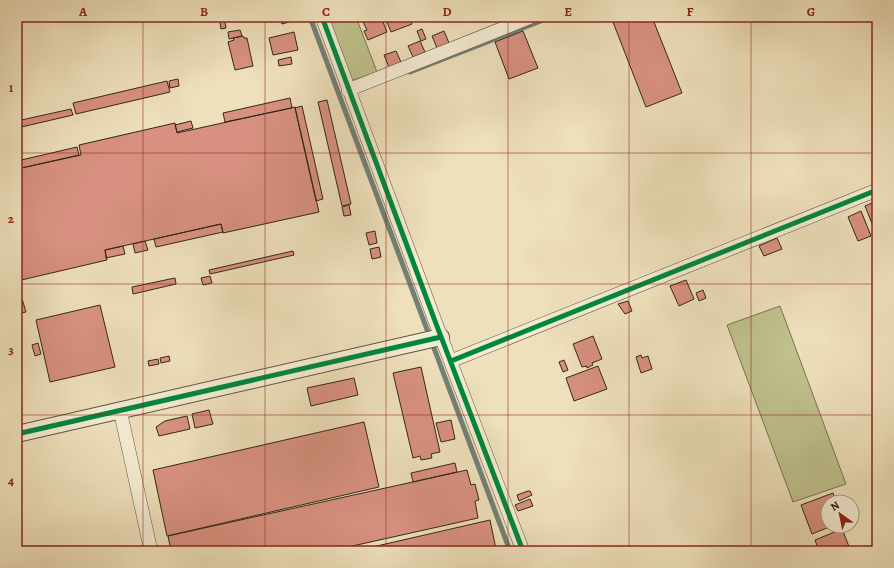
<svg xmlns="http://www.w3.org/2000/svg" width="894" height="568" font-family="Alegreya,serif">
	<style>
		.green { fill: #bfc18c; stroke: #787452 }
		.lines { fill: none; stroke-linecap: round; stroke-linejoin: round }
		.stream { stroke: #728078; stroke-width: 5 }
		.building { fill: #d89180; stroke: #322719 }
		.minor-casing { stroke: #615542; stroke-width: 14 }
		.tertiary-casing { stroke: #615542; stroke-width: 18 }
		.minor { stroke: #f4ebd3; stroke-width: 13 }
		.tertiary { stroke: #f4ebd3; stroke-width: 16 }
		.cycleway-casing { stroke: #f4ebd3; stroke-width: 8 }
		.cycleway { stroke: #00873e; stroke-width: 5 }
		.grid { fill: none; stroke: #8f2418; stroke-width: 1; stroke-opacity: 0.55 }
		.neatline { fill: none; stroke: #8f2418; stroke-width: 1.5 }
		.grid-label { font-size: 13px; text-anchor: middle; font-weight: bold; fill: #8f2418 }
	</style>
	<rect width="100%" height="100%" fill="#eee0bb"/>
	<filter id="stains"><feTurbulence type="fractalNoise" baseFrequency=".005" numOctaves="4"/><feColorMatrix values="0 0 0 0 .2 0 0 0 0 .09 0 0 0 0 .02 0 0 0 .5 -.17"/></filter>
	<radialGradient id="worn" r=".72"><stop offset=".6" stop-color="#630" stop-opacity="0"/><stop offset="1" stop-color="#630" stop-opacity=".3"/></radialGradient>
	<path class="green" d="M 327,17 L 356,17 L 377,72 L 351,81 Z
		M 780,306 L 846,484 L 793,502 L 727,325 Z"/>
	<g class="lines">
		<path class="stream" d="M 310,17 L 510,551
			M 410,72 L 551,17"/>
	</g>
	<path class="building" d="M 219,17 L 224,17 L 226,28 L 221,29 Z
		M 281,17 L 288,17 L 289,22 L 282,24 Z
		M 363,17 L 381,17 L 387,32 L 368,40 L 364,31 L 367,30 L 361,18 Z
		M 385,17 L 409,17 L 412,24 L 391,32 Z
		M 611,17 L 652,17 L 682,93 L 646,107 Z
		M 422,29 L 426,39 L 421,41 L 417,31 Z
		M 240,30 L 242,36 L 229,39 L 228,32 Z
		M 444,31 L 449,43 L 437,48 L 432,36 Z
		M 523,31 L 538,68 L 509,79 L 495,42 Z
		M 294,32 L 298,50 L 273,55 L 269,38 Z
		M 243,36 L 244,38 L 247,38 L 253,66 L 235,70 L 228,42 L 234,40 L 233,38 Z
		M 420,41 L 425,52 L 413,57 L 408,46 Z
		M 396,51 L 401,62 L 389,67 L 384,55 Z
		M 291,57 L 292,64 L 279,66 L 278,60 Z
		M 178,79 L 179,86 L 170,88 L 169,81 Z
		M 167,81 L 170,92 L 76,114 L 73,103 Z
		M 290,98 L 292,108 L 225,122 L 223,113 Z
		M 327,100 L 351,204 L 342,206 L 318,102 Z
		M 302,106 L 323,199 L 316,201 L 295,108 Z
		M 295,107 L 319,212 L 223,233 L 221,224 L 105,250 L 107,260 L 17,281 L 17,169 L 81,155 L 79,145 L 175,123 L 177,133 Z
		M 71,109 L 73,115 L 17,128 L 17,121 Z
		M 191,121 L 193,128 L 177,132 L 175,125 Z
		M 77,147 L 79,155 L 17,169 L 17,161 Z
		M 877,201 L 877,236 L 865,206 Z
		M 349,205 L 351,215 L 344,216 L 342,207 Z
		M 861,211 L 871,236 L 858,241 L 848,217 Z
		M 221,224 L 223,232 L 156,247 L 154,239 Z
		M 375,231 L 377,243 L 369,245 L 366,233 Z
		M 777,238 L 782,249 L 764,256 L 759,246 Z
		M 145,241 L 148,250 L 135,253 L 133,244 Z
		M 123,246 L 125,254 L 106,258 L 105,250 Z
		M 379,247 L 381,257 L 372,259 L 370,249 Z
		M 293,251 L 294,255 L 210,274 L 209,270 Z
		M 210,276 L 212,283 L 203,285 L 201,278 Z
		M 175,278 L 176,284 L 133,294 L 132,287 Z
		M 686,280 L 694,299 L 679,306 L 670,286 Z
		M 17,282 L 26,312 L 17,314 Z
		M 703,290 L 706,298 L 699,301 L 696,293 Z
		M 628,301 L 632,311 L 625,314 L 618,304 Z
		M 100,305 L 115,367 L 50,382 L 36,320 Z
		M 593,336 L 602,359 L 592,363 L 593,365 L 587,368 L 587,366 L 582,367 L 573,344 Z
		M 38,343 L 41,354 L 35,356 L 32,345 Z
		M 641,355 L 642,358 L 648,356 L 652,369 L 641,373 L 636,357 Z
		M 169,356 L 170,361 L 161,363 L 160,358 Z
		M 158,359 L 159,364 L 149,366 L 148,361 Z
		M 564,360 L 568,370 L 563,372 L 559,362 Z
		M 598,366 L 607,389 L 574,401 L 566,378 Z
		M 421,367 L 440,452 L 431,454 L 432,458 L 421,460 L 420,456 L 413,458 L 393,373 Z
		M 354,378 L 358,395 L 311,406 L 307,388 Z
		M 209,410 L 213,424 L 195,428 L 192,414 Z
		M 187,416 L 190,429 L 159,436 L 156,427 L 165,421 Z
		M 451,420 L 455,439 L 441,442 L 436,423 Z
		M 364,422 L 379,487 L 167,536 L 153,470 Z
		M 455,463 L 457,472 L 413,482 L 411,473 Z
		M 467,470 L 471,485 L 475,484 L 479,500 L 475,501 L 478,518 L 330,551 L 171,551 L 168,536 Z
		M 528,491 L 530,491 L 532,495 L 519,501 L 517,495 Z
		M 833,493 L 836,502 L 828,502 L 828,526 L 832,526 L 812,534 L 801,505 Z
		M 530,499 L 533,506 L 518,511 L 515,505 Z
		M 490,520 L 496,549 L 502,547 L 503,551 L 355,551 Z
		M 842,529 L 850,549 L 844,551 L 819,551 L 815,540 Z"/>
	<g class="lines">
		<g class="minor-casing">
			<path id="minor" d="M 322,17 L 435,321 L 523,551
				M 348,90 L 531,17
				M 451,361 L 877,190
				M 120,410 L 151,551"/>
		</g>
		<g class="tertiary-casing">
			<path id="tertiary" d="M 17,434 L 441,337"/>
		</g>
		<use href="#minor" class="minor"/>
		<use href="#tertiary" class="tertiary"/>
		<g class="cycleway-casing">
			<path id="cycleway" d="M 322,17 L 435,321 L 523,551
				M 451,361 L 877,190
				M 17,434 L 441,337"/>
		</g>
		<use href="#cycleway" class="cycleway"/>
	</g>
	<path class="grid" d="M 143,17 L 143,551M 265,17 L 265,551M 386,17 L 386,551M 508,17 L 508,551M 629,17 L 629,551M 751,17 L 751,551M 17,153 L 877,153M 17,284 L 877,284M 17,415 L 877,415"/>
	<rect width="894" height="568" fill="none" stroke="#eee0bb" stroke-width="44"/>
	<g transform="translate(840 514) rotate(327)"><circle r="19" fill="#f4ebd3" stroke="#a69d89"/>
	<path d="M0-3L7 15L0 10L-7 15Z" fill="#8f2418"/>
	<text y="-6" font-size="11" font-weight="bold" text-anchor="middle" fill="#322719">N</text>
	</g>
	<rect x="22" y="22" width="850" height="524" class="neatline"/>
	<g class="grid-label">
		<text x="83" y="16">A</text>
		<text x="204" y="16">B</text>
		<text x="326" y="16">C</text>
		<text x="447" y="16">D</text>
		<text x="568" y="16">E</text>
		<text x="690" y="16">F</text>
		<text x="811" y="16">G</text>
		<text x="11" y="92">1</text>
		<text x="11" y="223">2</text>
		<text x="11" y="354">3</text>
		<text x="11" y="485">4</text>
	</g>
	<rect width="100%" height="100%" filter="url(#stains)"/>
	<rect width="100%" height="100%" fill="url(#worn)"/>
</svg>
